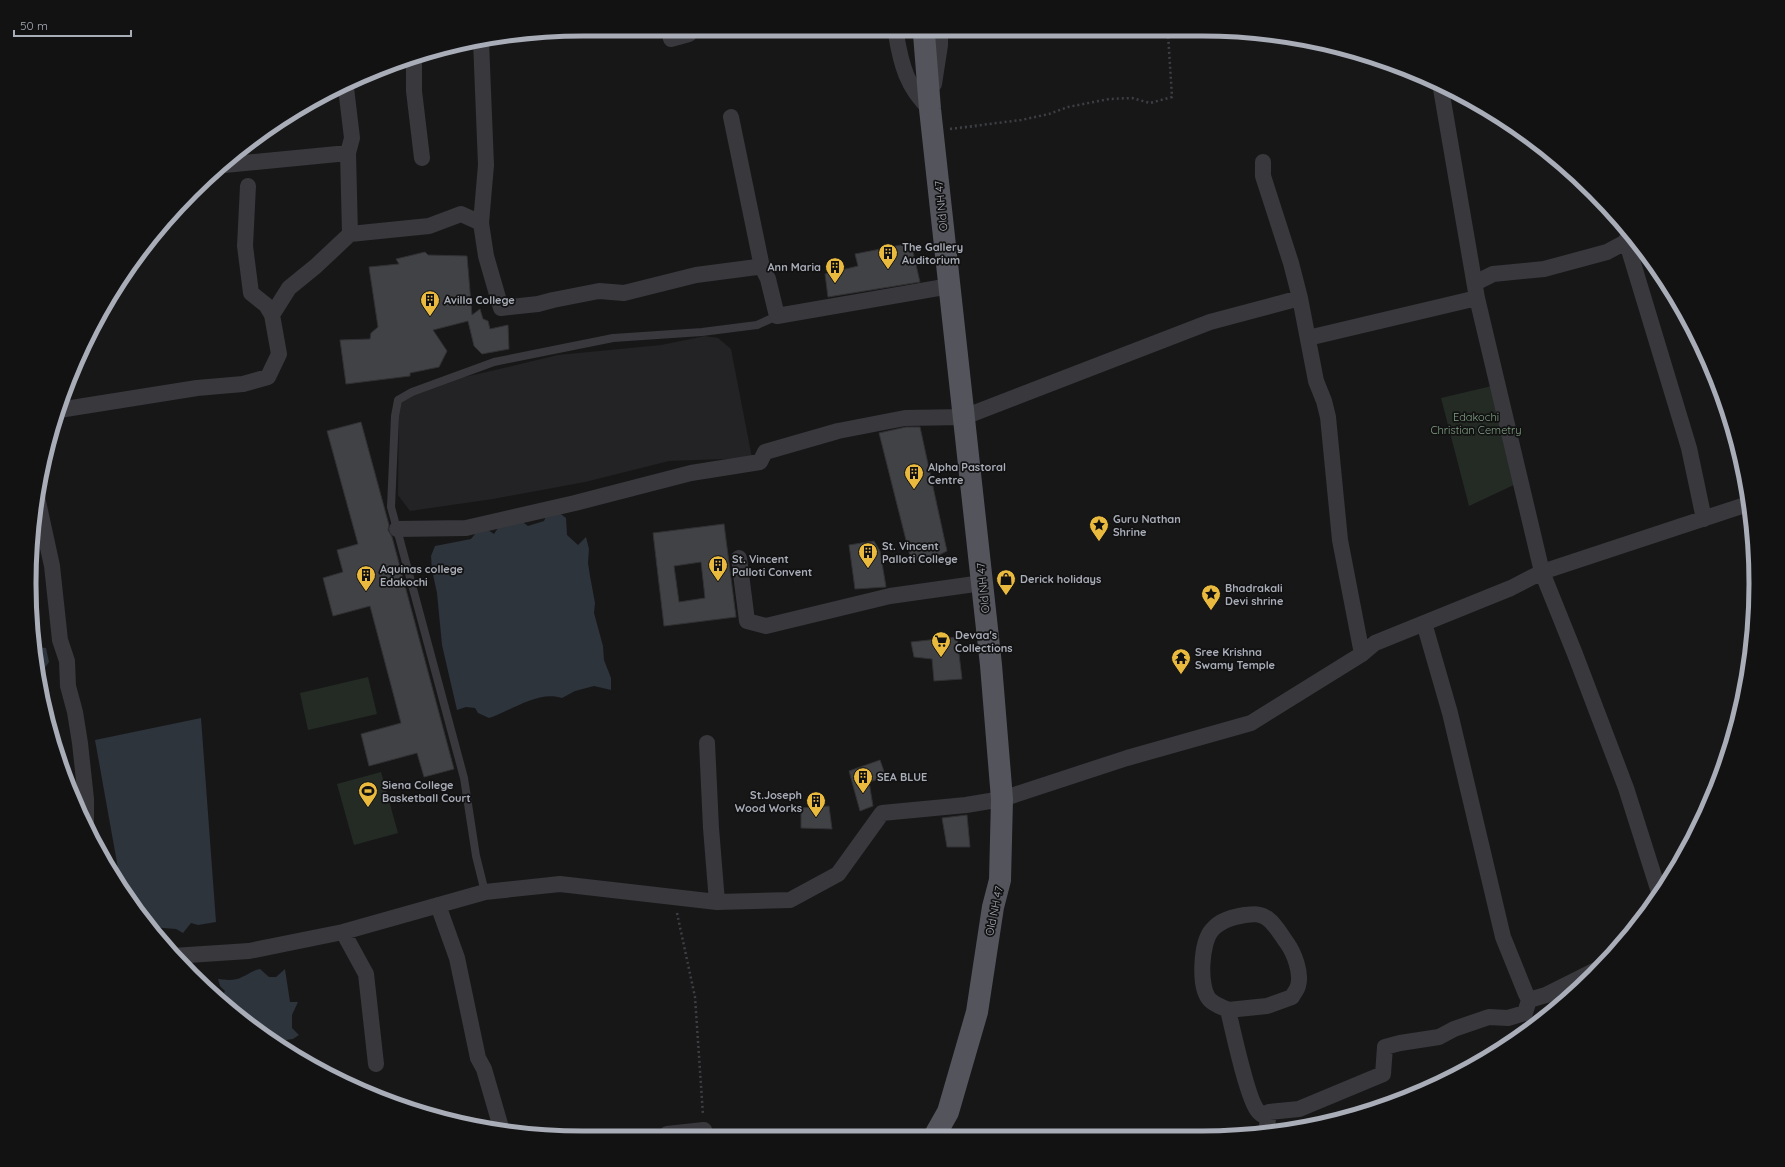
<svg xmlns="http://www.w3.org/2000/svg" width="1785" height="1167" font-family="Quicksand,sans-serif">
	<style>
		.built { fill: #232325 }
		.green { fill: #232b24 }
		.water { fill: #2d343c }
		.building { fill: #414245; stroke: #313134; fill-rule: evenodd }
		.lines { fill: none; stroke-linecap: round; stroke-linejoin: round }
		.path { stroke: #3e3f44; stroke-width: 2.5; stroke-dasharray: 2 3; stroke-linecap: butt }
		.lane { stroke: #38383d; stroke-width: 8 }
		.street { stroke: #38383d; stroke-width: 16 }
		.primary { stroke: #54555c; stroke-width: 22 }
		.labels { text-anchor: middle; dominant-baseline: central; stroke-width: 3.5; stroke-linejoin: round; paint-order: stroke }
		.street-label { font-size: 11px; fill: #a9adb8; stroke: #121213 }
		.poi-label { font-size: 11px; font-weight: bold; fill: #a9adb8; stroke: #121213; text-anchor: start }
		.park-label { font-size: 11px; fill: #81a285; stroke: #121213 }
		.rim { fill: none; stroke: #a9adb8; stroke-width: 5 }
	</style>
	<rect width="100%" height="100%" fill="#171718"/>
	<path class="built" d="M 705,336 L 718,338 L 731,349 L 752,458 L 669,461 L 585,482 L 493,499 L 410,511 L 398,495 L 399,403 L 425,385 L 478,374 L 558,355 L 661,345 Z"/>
	<path class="green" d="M 1496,385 L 1518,483 L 1469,506 L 1441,398 Z
		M 368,677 L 377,714 L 308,730 L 300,693 Z
		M 381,772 L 398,833 L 354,845 L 337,784 Z"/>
	<path class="water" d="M 548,512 L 558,512 L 566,518 L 567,535 L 578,545 L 586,537 L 589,549 L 588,563 L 590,576 L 595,603 L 594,613 L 603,646 L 604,660 L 611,678 L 611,690 L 594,686 L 575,691 L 562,698 C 538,690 511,711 489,718 L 478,713 L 475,708 L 466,707 L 457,710 L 442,645 L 437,593 L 432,570 L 431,556 L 435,546 L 471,539 L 479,529 L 488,530 L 494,534 L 498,528 L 520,520 L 528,526 L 544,521 Z
		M 37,647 L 46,648 L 49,662 L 39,676 Z
		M 201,718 L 216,922 L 198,925 L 191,923 L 183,933 L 176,929 L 151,927 L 121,885 L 95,740 Z
		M 260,969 L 269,977 L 276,977 L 285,969 L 290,1002 L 298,1002 L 292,1015 L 292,1028 L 299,1035 L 293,1039 L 279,1041 L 222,1003 L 222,997 L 225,991 L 220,986 L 218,979 C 226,980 235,981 242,977 C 249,974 253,970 260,969 Z"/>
	<path class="building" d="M 911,243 L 920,282 L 828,297 L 825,274 L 858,266 L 855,254 Z
		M 425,252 L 428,255 L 467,256 L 472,315 L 480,309 L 483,319 L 488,321 L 490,329 L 508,325 L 509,349 L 482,354 L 474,346 L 468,321 L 433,330 L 447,351 L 439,367 L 410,373 L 410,376 L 346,384 L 340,340 L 370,339 L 371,333 L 378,327 L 369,267 L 399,264 L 396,259 Z
		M 361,422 L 389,525 L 388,530 L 392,537 L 454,769 L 424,777 L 417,753 L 369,766 L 361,734 L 401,723 L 370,606 L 333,616 L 323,578 L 343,572 L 337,550 L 358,544 L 327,431 Z
		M 906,427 L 920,427 L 947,551 L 929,560 L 911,560 L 879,433 Z
		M 724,524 L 736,617 L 664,626 L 653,533 ZM 701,562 L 705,598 L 679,602 L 674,566 Z
		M 874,541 L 880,551 L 886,587 L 855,589 L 849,545 Z
		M 957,637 L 962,679 L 934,681 L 932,659 L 914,657 L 911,642 Z
		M 880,760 L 886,777 L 869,782 L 873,806 L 860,811 L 849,771 Z
		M 829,806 L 832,829 L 801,828 L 801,808 Z
		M 967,815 L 970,847 L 947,847 L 942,818 Z"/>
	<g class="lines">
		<path class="path" d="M 950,129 L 1021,120 L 1049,114 L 1068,107 L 1109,99 L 1132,98 L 1150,103 L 1172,97 L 1168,34
			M 950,129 L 978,126
			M 677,913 L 695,997 L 703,1115"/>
		<path class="lane" d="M 485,892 L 476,856 L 464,778 L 391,507 L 395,416 L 398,400 L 412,392 L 494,362 L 613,338 L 702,332 L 757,325 L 777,316"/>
		<path class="street" d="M 670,34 L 671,39 L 689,34
			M 896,34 C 901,64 907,88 930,109
			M 481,41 L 486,165 L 481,223
			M 414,56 L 414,91 L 422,158
			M 1440,83 L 1477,298 L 1542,572 L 1575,654 L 1626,788 L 1659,892
			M 934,84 L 940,45 L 940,34
			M 346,88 L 352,138 L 348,153 L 350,234
			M 731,117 L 762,267
			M 1263,162 L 1263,176 L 1291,263 L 1300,298 L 1316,381 L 1324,401 L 1328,417 L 1340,540 L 1362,654
			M 224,165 L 348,153
			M 248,186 L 245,246 L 251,293 L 266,305 L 272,315
			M 1626,240 L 1689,448 L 1704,519
			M 1475,283 L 1493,274 L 1544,269 L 1607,252 L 1633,238
			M 1308,338 L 1477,298
			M 59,410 L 197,388 L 243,384 L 268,377 L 279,354 L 272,315 L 289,288 L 316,266 L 350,234 L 429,226 L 461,214 L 481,223 L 486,256 L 501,308 L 538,304 L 553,300 L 599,291 L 624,293 L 696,275 L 757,267 L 762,267 L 768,279 L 777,316 L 950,286
			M 37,497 L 52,566 L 60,640 L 67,661 L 68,686 L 75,712 L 80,743 L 86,799 L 86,825
			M 397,529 L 466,528 L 575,503 L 691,473 L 760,462 L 765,452 L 838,431 L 905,418 L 964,417 L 1210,322 L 1300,298
			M 739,558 L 747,621 L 766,626 L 890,596 L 982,583
			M 1424,623 L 1450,713 L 1503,937 L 1526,994 L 1529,1000 L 1546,995 L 1596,970
			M 707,743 L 711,828 L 717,902
			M 438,905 L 457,958 L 478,1058 L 484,1069 L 502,1131
			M 343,932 L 366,974 L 376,1064
			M 173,956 L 249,951 L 343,932 L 485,892 L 560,884 L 717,902 L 790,900 L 838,874 L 882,813 L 966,805 L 1002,799 L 1127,758 L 1251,723 L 1362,654 L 1375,643 L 1511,588 L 1542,572 L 1748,504
			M 1228,1010 L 1267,1006 L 1292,997 C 1294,993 1297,990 1298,986 C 1302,973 1294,953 1287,943 C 1281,935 1276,925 1268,919 C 1261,913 1253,914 1245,915 C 1233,917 1220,920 1212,930 C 1201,942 1198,988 1210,1000 C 1215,1005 1222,1007 1228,1010 C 1232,1027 1248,1101 1258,1111 C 1260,1114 1265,1116 1268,1119
			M 1266,1132 L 1269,1112 L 1299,1109 L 1383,1074 L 1385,1047 L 1400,1043 L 1439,1037 L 1454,1029 L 1489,1017 L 1508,1018 L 1525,1013 L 1529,1000
			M 667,1134 L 704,1130 L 705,1134"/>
		<path class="primary" d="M 924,34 L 930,109 L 991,665 L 1002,799 L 1000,880 L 993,907 L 977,1012 L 948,1112 L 935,1135"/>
	</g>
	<defs>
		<g id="building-pin" transform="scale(1)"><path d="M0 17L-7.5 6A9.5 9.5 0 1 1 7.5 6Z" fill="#e9ba3e" stroke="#121213"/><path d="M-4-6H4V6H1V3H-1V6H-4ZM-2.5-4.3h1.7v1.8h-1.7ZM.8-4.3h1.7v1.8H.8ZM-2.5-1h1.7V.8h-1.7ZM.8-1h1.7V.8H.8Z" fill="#111"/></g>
		<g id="sight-pin" transform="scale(1)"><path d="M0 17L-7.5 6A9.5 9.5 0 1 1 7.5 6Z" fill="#e9ba3e" stroke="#121213"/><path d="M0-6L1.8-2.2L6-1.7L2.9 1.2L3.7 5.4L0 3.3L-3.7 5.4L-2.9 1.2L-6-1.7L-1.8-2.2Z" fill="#111"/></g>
		<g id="shop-pin" transform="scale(1)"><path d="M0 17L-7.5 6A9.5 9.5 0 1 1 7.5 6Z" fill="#e9ba3e" stroke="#121213"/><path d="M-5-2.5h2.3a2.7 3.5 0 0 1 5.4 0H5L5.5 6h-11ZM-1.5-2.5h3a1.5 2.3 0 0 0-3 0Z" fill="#111"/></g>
		<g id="supermarket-pin" transform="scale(1)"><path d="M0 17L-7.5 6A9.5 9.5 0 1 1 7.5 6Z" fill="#e9ba3e" stroke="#121213"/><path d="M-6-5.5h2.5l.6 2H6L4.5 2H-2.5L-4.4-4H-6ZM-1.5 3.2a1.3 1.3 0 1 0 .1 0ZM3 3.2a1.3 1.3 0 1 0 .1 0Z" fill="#111"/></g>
		<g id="temple-pin" transform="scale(1)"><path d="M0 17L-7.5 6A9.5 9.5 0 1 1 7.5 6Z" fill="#e9ba3e" stroke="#121213"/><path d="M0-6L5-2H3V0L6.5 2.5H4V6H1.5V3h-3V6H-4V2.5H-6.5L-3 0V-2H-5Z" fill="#111"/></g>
		<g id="stadium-pin" transform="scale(1)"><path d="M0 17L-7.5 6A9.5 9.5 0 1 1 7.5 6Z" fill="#e9ba3e" stroke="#121213"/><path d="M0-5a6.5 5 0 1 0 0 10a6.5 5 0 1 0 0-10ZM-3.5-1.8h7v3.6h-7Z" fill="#111"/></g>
	</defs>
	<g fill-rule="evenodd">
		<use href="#building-pin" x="888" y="253"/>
		<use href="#building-pin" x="835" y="267"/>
		<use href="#building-pin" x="430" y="300"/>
		<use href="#building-pin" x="914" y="473"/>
		<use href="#sight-pin" x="1099" y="525"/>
		<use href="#building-pin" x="868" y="552"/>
		<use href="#building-pin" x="718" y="565"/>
		<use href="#building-pin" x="366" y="575"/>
		<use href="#shop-pin" x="1006" y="579"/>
		<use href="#sight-pin" x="1211" y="594"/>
		<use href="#supermarket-pin" x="941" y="641"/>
		<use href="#temple-pin" x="1181" y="658"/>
		<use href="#building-pin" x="863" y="777"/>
		<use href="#stadium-pin" x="368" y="791"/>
		<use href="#building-pin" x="816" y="801"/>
	</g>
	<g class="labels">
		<g class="street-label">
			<text transform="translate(941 206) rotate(-96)">Old NH 47</text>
			<text transform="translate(983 588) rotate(-96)">Old NH 47</text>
			<text transform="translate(994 911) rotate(-78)">Old NH 47</text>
		</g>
		<g class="poi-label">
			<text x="902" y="247">The Gallery<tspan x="902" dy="13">Auditorium</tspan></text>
			<text x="821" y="267" text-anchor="end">Ann Maria</text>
			<text x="444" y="300">Avilla College</text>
			<text x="928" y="467">Alpha Pastoral<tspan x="928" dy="13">Centre</tspan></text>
			<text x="1113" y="519">Guru Nathan<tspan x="1113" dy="13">Shrine</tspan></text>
			<text x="882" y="546">St. Vincent<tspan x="882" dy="13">Palloti College</tspan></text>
			<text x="732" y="559">St. Vincent<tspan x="732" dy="13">Palloti Convent</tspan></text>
			<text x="380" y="569">Aquinas college<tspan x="380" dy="13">Edakochi</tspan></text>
			<text x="1020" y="579">Derick holidays</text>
			<text x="1225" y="588">Bhadrakali<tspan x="1225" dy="13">Devi shrine</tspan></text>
			<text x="955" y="635">Devaa's<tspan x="955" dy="13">Collections</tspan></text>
			<text x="1195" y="652">Sree Krishna<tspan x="1195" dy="13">Swamy Temple</tspan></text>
			<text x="877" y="777">SEA BLUE</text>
			<text x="382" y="785">Siena College<tspan x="382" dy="13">Basketball Court</tspan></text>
			<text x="802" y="795" text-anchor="end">St.Joseph<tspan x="802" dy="13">Wood Works</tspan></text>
		</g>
		<g class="park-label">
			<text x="1476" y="417">Edakochi<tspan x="1476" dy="13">Christian Cemetry</tspan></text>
		</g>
	</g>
	<path d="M0 0H1785V1167H0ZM583 36H1202A547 547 0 0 1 1749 583V584A547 547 0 0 1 1202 1131H583A547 547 0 0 1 36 584V583A547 547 0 0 1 583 36Z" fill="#121213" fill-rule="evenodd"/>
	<path class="rim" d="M583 36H1202A547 547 0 0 1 1749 583V584A547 547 0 0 1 1202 1131H583A547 547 0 0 1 36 584V583A547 547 0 0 1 583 36Z"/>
	<path d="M14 30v6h117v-6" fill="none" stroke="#a9adb8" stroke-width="2"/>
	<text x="20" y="30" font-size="12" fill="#a9adb8" stroke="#121213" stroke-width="3" paint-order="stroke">50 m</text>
</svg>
